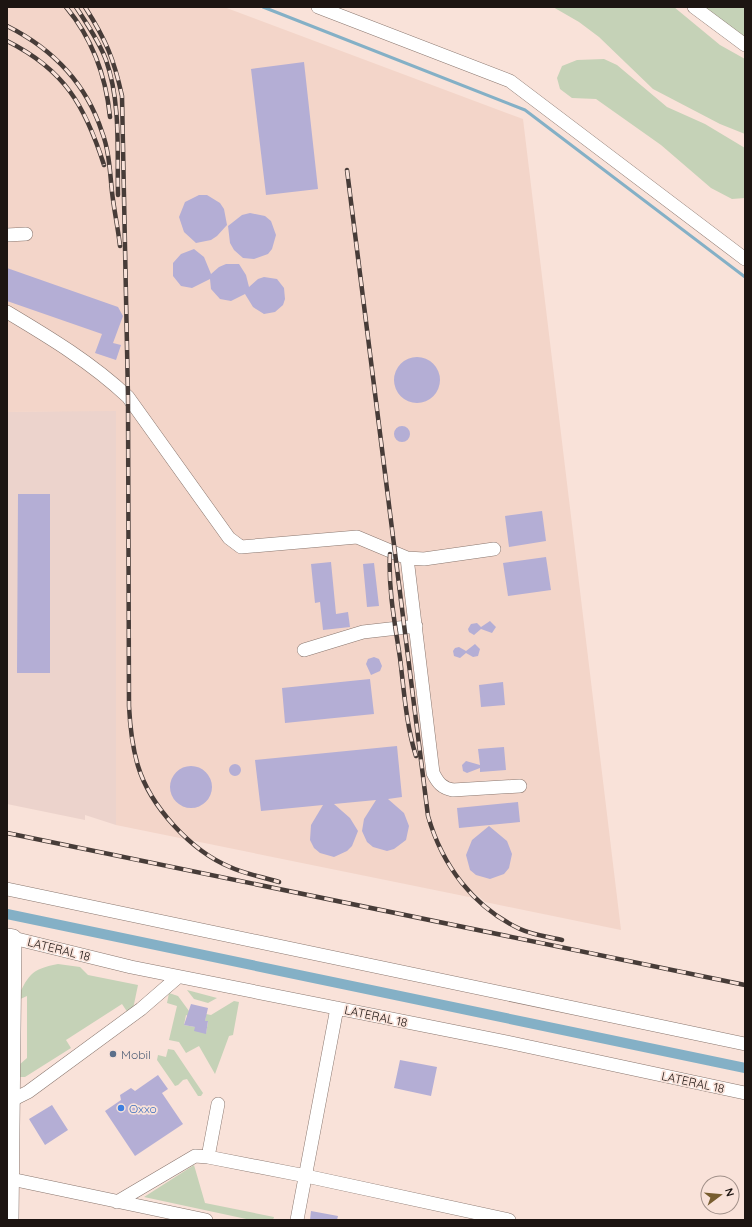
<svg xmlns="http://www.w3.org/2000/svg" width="752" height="1227" font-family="Quicksand,sans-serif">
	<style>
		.commercial { fill: #ecd3cc }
		.built { fill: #f3d5c9 }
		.green { fill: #c5d2b7 }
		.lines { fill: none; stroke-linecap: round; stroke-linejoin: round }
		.stream { stroke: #84b0c6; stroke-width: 3 }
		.canal { stroke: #84b0c6; stroke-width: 10 }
		.building { fill: #b4aed5 }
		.minor-casing { stroke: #8a776f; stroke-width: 14 }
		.major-casing { stroke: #8a776f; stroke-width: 18 }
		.minor { stroke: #fff; stroke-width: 13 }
		.major { stroke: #fff; stroke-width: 17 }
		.rail-casing { stroke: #473c38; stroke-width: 4.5 }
		.rail { stroke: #f9e2d9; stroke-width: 3; stroke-dasharray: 9; stroke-linecap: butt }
		.service-dot { fill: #5c6f8a; stroke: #f9e2d9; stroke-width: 1.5 }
		.shop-dot { fill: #3f7fe0; stroke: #f9e2d9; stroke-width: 1.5 }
		.labels { text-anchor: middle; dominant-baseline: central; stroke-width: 3.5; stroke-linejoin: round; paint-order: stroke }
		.street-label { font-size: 12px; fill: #1d1512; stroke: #f9e2d9 }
		.service-label { font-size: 12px; fill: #4e5e75; stroke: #f9e2d9; text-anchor: start }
		.shop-label { font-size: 12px; fill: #366cbe; stroke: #f9e2d9; text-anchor: start }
	</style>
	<rect width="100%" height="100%" fill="#f9e2d9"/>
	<path class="commercial" d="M 116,410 L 116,825 L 85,815 L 85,820 L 7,804 L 7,412 Z"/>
	<path class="built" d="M 7,7 L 224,7 L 523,119 L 621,930 L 485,902 L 476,894 L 469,897 L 116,825 L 116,411 L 7,412 Z"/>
	<path class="green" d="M 553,7 L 674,7 L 720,45 L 745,59 L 745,134 L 720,124 L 653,89 L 599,37 L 579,22 Z
		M 699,7 L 745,7 L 745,42 Z
		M 604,59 L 617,65 L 667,107 L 705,124 L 745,148 L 745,198 L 732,199 L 711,188 L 661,145 L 596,99 L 572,98 L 560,89 L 557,78 L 562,66 L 577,60 Z
		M 58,964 L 80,967 L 88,975 L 138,985 L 133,1009 L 128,1013 L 122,1004 L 66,1040 L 71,1048 L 25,1077 L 19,1077 L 19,1065 L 27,1058 L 27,996 L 16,1001 C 28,976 30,969 58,964 Z
		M 187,990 L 217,998 L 208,1003 L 194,999 Z
		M 169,993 L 178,996 L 189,1011 L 188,1016 L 186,1015 L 184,1025 L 195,1027 L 206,1033 L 208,1022 L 205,1021 L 206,1014 L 211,1015 L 234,1001 L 239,1002 L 233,1035 L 229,1036 L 215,1074 L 199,1046 L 186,1053 L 179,1042 L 169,1040 L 177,1006 L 167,1003 Z
		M 168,1049 L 174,1050 L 203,1093 L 201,1096 L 198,1096 L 187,1079 L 183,1080 L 178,1085 L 175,1086 L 157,1060 L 158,1055 L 166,1057 Z
		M 194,1165 L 205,1203 L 274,1217 L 273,1220 L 251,1220 L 144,1197 Z"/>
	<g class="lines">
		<path class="stream" d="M 263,7 L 525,110 L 745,277"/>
		<path class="canal" d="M 7,914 L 745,1068"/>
	</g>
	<path class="building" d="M 304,62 L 318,189 L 266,195 L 251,69 Z
		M 199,195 L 207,195 L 220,203 L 224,209 L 227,225 L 217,236 L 211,240 L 196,243 L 184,232 L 179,217 L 185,202 Z
		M 250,213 L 265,216 L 271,221 L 276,235 L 272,249 L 268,254 L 254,259 L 243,258 L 234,250 L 230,243 L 228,226 L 242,215 Z
		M 194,249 L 204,257 L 211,274 L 219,267 L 226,264 L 239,264 L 246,275 L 249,287 L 258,279 L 264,277 L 277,279 L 284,288 L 285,299 L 283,305 L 275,312 L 264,314 L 253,307 L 245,294 L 231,301 L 220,299 L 211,289 L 210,279 L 192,288 L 181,286 L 173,276 L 173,263 L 181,254 Z
		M 7,268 L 118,307 L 123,316 L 113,343 L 121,345 L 116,360 L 95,353 L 102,334 L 7,301 Z
		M394 380a23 23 0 1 1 46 0a23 23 0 1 1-46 0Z
		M394 434a8 8 0 1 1 16 0a8 8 0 1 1-16 0Z
		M 18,494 L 50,494 L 50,673 L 17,673 Z
		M 542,511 L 546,541 L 509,547 L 505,516 Z
		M 546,557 L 551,590 L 508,596 L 503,563 Z
		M 331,562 L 336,614 L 348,612 L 350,627 L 323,630 L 320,602 L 315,603 L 311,564 Z
		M 374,563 L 379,606 L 367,607 L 363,564 Z
		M 490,621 L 496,627 L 492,633 L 481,629 L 474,635 L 469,632 L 468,629 L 471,624 L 477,623 L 481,627 Z
		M 475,644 L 480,649 L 478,656 L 473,657 L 466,653 L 460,658 L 454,656 L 453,651 L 455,648 L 459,647 L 466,651 Z
		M 374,657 L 379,659 L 382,666 L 380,671 L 371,675 L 366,664 L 368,659 Z
		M 370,679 L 374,714 L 285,723 L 282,688 Z
		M 503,682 L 505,705 L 481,707 L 479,685 Z
		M 397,746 L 402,797 L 388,799 L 404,813 L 409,826 L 406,840 L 394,849 L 387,851 L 373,847 L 367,842 L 362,831 L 364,819 L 376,800 L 334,804 L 350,818 L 358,831 L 352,846 L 347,851 L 334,857 L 320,853 L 314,848 L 310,840 L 311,825 L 323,805 L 261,811 L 255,760 Z
		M 504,747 L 506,770 L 480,772 L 480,768 L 467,773 L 463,771 L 462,765 L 466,761 L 480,765 L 478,749 Z
		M229 770a6 6 0 1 1 12 0a6 6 0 1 1-12 0Z
		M170 787a21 21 0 1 1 42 0a21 21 0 1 1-42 0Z
		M 518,802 L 520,822 L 459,828 L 457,808 Z
		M 489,826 L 507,841 L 512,854 L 509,868 L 504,874 L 490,879 L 476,875 L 470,870 L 466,855 L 472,840 Z
		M 191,1004 L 208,1008 L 205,1021 L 208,1021 L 206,1034 L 194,1031 L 195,1027 L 184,1025 Z
		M 400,1060 L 437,1067 L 431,1096 L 394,1088 Z
		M 158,1075 L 168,1089 L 162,1093 L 183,1124 L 135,1156 L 105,1111 L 121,1100 L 120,1095 L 131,1088 L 135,1091 Z
		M 52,1105 L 68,1130 L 45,1145 L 29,1119 Z
		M 311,1211 L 338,1216 L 337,1220 L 310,1220 Z"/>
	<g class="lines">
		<g class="minor-casing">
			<path id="minor" d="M 318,7 L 510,81 L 745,259
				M 694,7 L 745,45
				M 7,235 L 26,234
				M 7,312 C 49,337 92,363 128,397 L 229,538 L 241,547 L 357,537 L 407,558 L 424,559 L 494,549
				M 407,558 L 433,773 C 438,783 442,788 453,790 L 520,786
				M 304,650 L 363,632 L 416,626
				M 7,889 L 745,1044
				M 13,938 L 131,967 L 507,1042 L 745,1093
				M 10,1101 L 28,1092 L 141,1009 L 178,977
				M 208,1157 L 218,1104
				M 11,1179 L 206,1220
				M 117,1202 L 195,1156 L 208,1157 L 306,1176 L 509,1220
				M 297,1220 L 337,1008"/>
		</g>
		<g class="major-casing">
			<path id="major" d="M 7,937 L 13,938 L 10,1220"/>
		</g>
		<use href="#minor" class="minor"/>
		<use href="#major" class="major"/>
		<g class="rail-casing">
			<path id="rail" d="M 66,7 C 92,38 106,77 110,117
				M 76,7 C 87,24 99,41 106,60 C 121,103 117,150 118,195
				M 85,7 C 106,40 114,59 122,96 L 128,397 L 129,706 C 130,726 132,746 138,766 C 150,806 191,851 230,867 C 245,874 263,877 279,882
				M 7,26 C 53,49 86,83 102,132 C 109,150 110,172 112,192 C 114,210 118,228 120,246
				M 7,41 C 65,70 85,106 104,165
				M 347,170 L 428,816 C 442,865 473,907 520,929 C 533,935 549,937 562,940
				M 390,554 C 388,588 395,624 400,658 C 404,690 406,725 416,756
				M 7,833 L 745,985"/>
		</g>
		<use href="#rail" class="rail"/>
	</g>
	<circle class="service-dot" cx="113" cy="1054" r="4"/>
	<circle class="shop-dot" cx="121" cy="1108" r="4"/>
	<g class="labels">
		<g class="street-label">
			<text transform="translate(59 949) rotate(14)">LATERAL 18</text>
			<text transform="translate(376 1016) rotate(12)">LATERAL 18</text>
			<text transform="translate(693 1082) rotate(12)">LATERAL 18</text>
		</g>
		<g class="service-label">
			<text x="121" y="1054">Mobil</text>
		</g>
		<g class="shop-label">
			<text x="129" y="1108">Oxxo</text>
		</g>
	</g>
	<rect width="752" height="1227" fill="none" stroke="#1d1512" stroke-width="16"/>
	<g transform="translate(720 1195) rotate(74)"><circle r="19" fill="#f9e2d9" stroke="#a19089"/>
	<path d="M0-3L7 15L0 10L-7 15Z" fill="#785d2f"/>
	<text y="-6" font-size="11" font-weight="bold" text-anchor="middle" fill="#1d1512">N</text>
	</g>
</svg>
